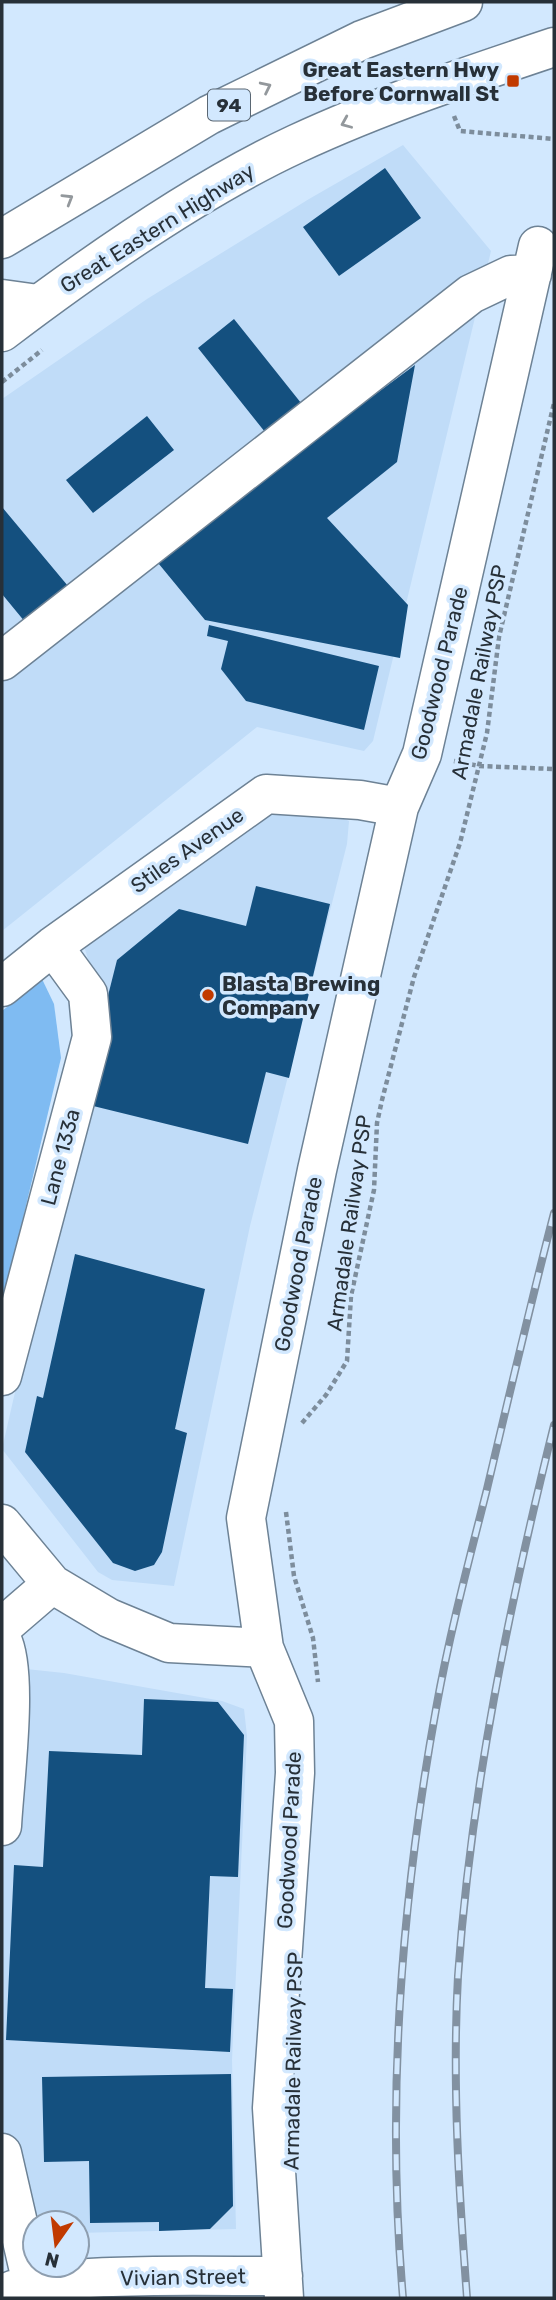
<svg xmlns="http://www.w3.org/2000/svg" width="556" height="2300" font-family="Rubik,sans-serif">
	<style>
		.built { fill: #c0dcf8 }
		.green { fill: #7fbbf2 }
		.building { fill: #14507f }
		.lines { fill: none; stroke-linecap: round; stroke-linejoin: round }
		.minor-casing { stroke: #6d8295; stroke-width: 41 }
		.highway-casing { stroke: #6d8295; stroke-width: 41 }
		.path { stroke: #7d8d9c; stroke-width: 4.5; stroke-dasharray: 5 3.5; stroke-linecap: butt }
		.minor { stroke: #fff; stroke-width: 38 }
		.highway { stroke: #fff; stroke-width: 38 }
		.rail-casing { stroke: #8291a1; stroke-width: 8 }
		.rail { stroke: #d2e8fe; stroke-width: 5; stroke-dasharray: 16; stroke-linecap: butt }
		.oneway { stroke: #93989c }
		.poi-dot { fill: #c13a00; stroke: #d2e8fe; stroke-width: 2.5 }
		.labels { text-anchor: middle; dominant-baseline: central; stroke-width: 7; stroke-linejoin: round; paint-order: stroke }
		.shield { fill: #d2e8fe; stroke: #5a6773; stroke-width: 2 }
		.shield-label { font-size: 19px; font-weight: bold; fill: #273038 }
		.poi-label { font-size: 21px; font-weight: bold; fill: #273038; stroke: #d2e8fe; text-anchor: end }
		.street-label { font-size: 21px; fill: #273038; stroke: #d2e8fe }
	</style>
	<rect width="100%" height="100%" fill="#d2e8fe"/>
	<path class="built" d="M 403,145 L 491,251 L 373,741 L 364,751 L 257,727 L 2,931 L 2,399 L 147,299 L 309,199 Z
		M 285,812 L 340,817 L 349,821 L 347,844 L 250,1226 L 174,1586 L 112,1580 L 98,1572 L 2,1449 L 103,1008 L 84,946 L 248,821 Z
		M 26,1669 L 64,1673 L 222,1701 L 244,1709 L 247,1736 L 232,2060 L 236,2229 L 77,2233 L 77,2223 L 35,2223 L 32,2234 L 2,2243 L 2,1688 Z"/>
	<path class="green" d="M 42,979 L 54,1004 L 61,1058 L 2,1307 L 2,1011 Z"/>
	<path class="building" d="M 385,168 L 421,218 L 339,276 L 303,227 Z
		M 234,319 L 305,408 L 269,437 L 198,348 Z
		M 415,365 L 397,462 L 327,518 L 408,605 L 400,658 L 205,620 L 154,558 Z
		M 147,416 L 174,450 L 93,513 L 66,480 Z
		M 2,507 L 73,592 L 30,628 L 2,594 Z
		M 209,625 L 379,666 L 364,730 L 246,701 L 221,669 L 228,641 L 207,636 Z
		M 256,886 L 330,904 L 289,1078 L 266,1072 L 248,1144 L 81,1103 L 117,960 L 179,909 L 246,926 Z
		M 75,1254 L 205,1289 L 175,1429 L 187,1433 L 162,1552 L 154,1565 L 135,1571 L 113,1563 L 25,1452 L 37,1396 L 43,1398 Z
		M 144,1699 L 218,1702 L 244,1735 L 238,1877 L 210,1876 L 205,1988 L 233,1989 L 230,2052 L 6,2040 L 14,1865 L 43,1867 L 49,1751 L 142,1755 Z
		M 231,2074 L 233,2206 L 210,2229 L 159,2231 L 159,2222 L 90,2223 L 89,2161 L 44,2162 L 42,2077 Z"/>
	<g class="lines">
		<g class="minor-casing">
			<path id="minor" d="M 2,299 L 38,304
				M 2,661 L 471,294 L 511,275 L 532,274
				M 2,987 L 53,946 L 266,794 L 360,800 L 399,807
				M 2,1376 L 92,1037 L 88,994 L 53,946
				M 2,1524 L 52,1584 L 109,1618 L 169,1643 L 264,1648
				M 2,1627 L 52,1584
				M 2,1640 C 19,1673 4,1785 2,1826
				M 2,2153 L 32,2284
				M 2,2295 C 42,2269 226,2277 283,2276
				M 284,2298 L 272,2108 L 295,1773 L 294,1721 L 264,1648 L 246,1518 L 317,1170 L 399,807 L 422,754 L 538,246"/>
		</g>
		<g class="highway-casing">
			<path id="highway" d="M 2,239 L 209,115 L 362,40 L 463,2
				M 2,332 C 89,266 197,190 296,144 C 380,105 467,76 554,47"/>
		</g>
		<path class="path" d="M 454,116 L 460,131 L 554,139
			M 2,382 L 42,350
			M 454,761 L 479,766 L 554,769
			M 302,1423 L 326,1395 L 347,1361 L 351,1296 L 374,1190 L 377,1123 L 382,1100 L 414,977 L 460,843 L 487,733 L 499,637 L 554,403
			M 286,1512 L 294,1576 L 313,1638 L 318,1682"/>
		<use href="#minor" class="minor"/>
		<use href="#highway" class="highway"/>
		<g class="rail-casing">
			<path id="rail" d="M 403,2298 C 386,2102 401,1902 436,1709 C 449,1636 468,1564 486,1493 C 508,1400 530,1306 554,1213
				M 467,2298 C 459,2192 452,2083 458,1976 C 471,1789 509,1607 554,1425"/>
		</g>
		<use href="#rail" class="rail"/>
	</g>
	<defs><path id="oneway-chevron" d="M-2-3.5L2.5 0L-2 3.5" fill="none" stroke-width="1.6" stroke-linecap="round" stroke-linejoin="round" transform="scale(1.75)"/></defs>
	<g class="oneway">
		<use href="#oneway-chevron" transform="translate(266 87) rotate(-26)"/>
		<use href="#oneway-chevron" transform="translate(346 123) rotate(157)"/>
		<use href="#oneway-chevron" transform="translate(68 199) rotate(-31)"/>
	</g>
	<g class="poi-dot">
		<rect x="506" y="74" width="14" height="14" rx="3.5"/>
		<circle cx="208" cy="995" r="7"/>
	</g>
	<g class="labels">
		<rect class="shield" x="208" y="89.5" width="42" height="31" rx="5"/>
		<g class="shield-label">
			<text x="229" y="105">94</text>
		</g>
		<g class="poi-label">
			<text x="499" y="69">Great Eastern Hwy<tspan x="499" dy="24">Before Cornwall St</tspan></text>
			<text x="222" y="983" text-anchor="start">Blasta Brewing<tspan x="222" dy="24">Company</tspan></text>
		</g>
		<g class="street-label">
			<text transform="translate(157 228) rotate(-32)">Great Eastern Highway</text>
			<text transform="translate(479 672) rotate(-79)">Armadale Railway PSP</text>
			<text transform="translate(439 673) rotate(-76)">Goodwood Parade</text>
			<text transform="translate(187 850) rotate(-35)">Stiles Avenue</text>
			<text transform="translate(60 1157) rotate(-75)">Lane 133a</text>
			<text transform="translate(349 1223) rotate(-82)">Armadale Railway PSP</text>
			<text transform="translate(298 1264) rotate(-79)">Goodwood Parade</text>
			<text transform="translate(289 1840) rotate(-87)">Goodwood Parade</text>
			<text transform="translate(293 2061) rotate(-89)">Armadale Railway PSP</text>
			<text transform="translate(183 2277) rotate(-1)">Vivian Street</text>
		</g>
	</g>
	<rect width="556" height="2300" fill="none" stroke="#273038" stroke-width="7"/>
	<g transform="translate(56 2244) rotate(194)"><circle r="33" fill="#d2e8fe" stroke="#8e9eaf" stroke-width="2"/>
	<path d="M0-5L12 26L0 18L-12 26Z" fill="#c13a00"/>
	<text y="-10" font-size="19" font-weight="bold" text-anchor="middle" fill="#273038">N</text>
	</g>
</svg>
